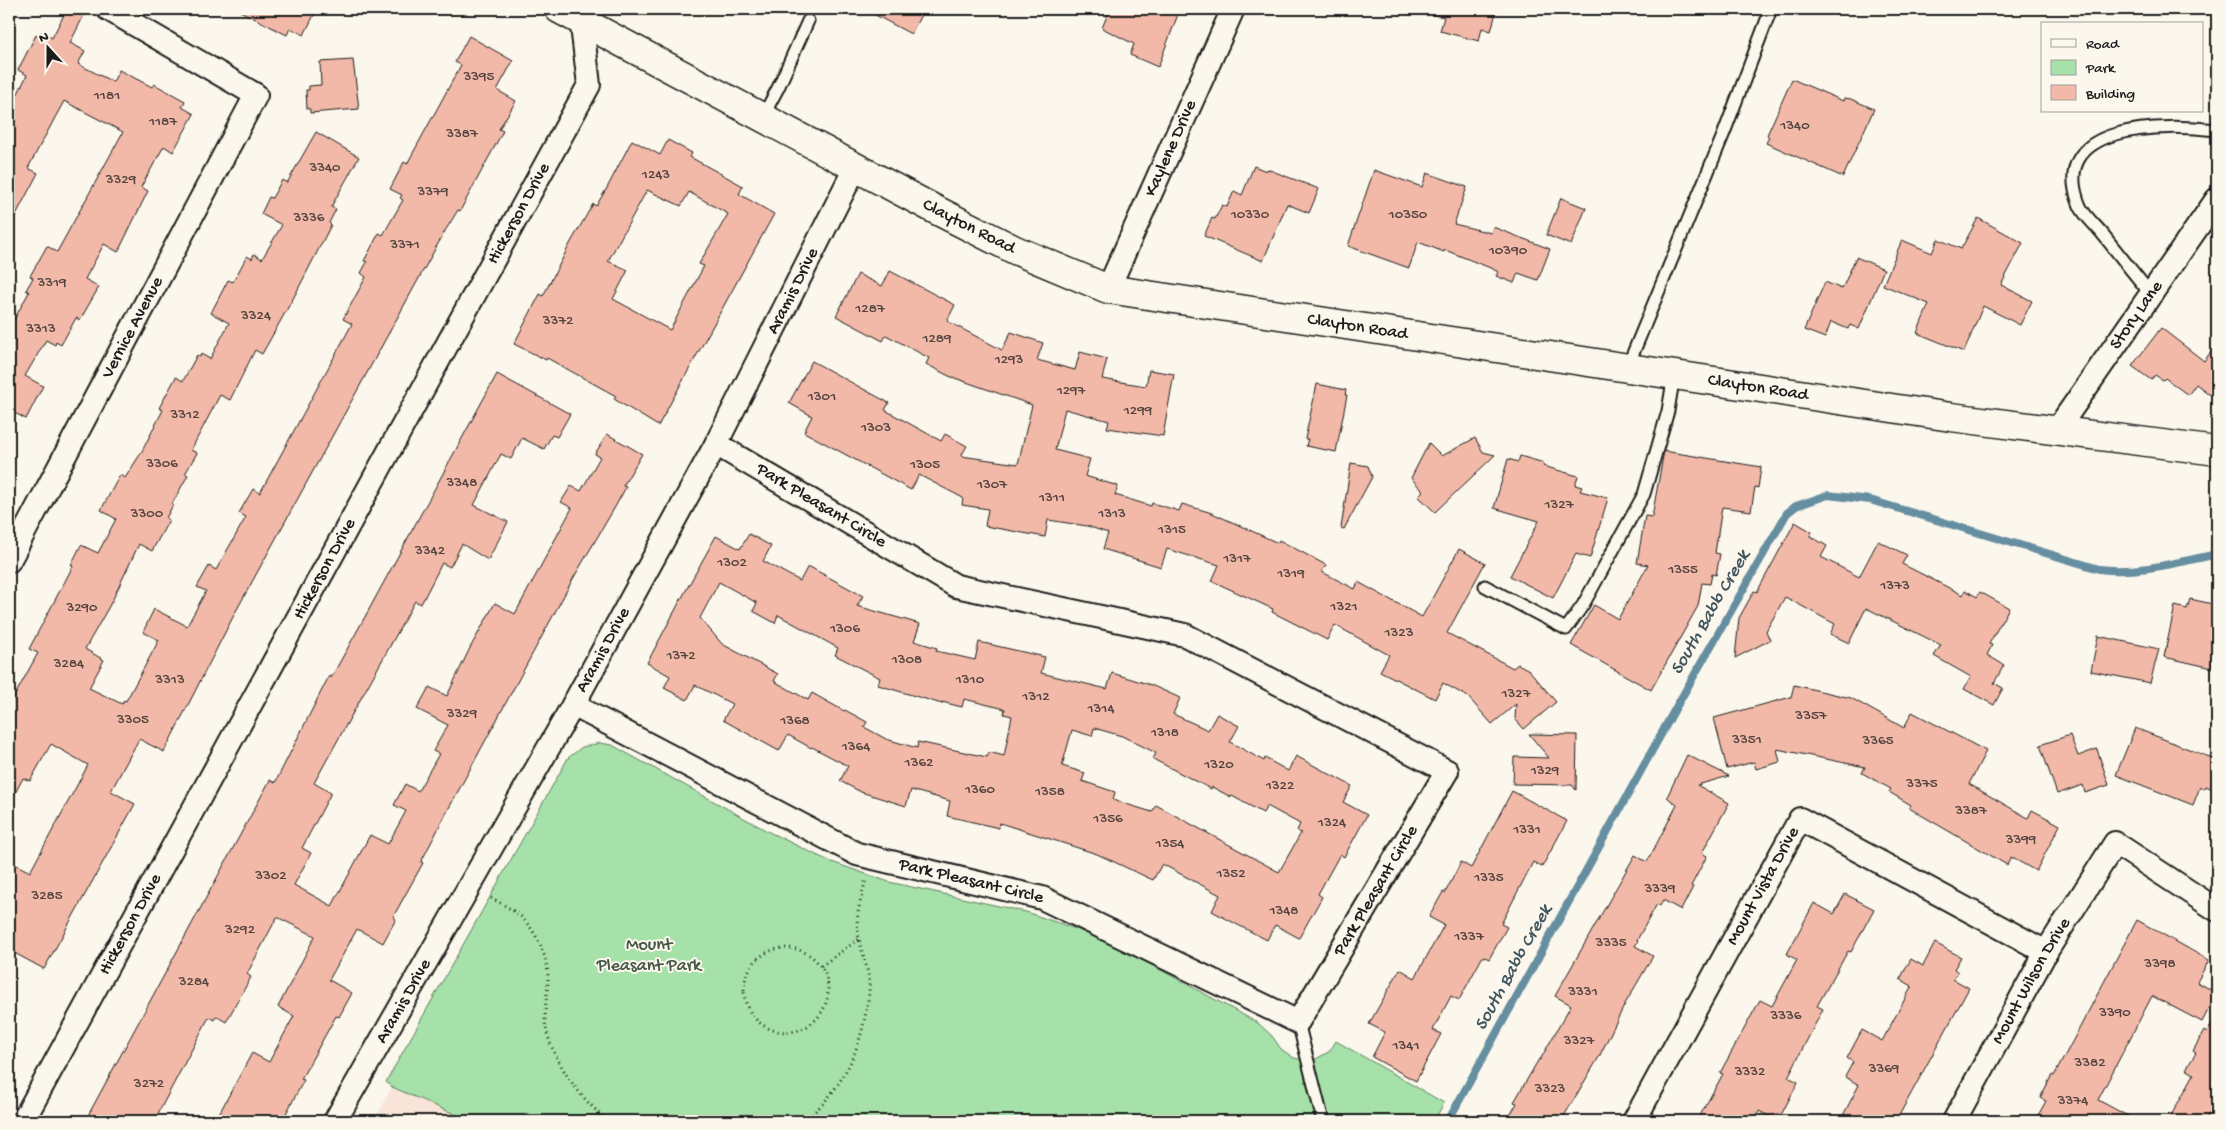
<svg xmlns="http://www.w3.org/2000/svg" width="2226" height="1130" font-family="'Gochi Hand',sans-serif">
	<rect width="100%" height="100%" fill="#fbf7ec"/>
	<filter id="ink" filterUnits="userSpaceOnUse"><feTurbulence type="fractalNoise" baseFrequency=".02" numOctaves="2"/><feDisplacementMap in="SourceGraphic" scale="10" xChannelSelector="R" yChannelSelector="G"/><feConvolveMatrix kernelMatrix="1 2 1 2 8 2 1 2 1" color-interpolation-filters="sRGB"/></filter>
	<g filter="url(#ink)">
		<path fill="#f8e4d8" d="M392,1087L470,1121H374Z"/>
		<path fill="#a5e1a8" stroke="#607e62" d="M600,743L612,745L771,833L829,861L889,882L1026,912L1076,929L1119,947L1258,1023L1272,1036L1281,1049L1294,1058L1305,1060L1316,1059L1330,1051L1336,1041L1444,1103L1434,1121H470L392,1087L386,1082L568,758L582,747Z"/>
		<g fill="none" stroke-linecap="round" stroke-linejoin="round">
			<path stroke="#668ea1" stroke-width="8" d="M1448,1121L1675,709L1787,513L1796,506L1828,495L1870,500L2099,569C2138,574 2179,562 2217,554"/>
		</g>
		<path fill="#f2b9a8" stroke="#1c1c1c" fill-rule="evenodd" d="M67,9H87L70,43L85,51L78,64L113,82L119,70L152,87L154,84L185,101L182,107L194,114L173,152L164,146L141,187L148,191L118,252L104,244L85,279L99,287L80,320L76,318L61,345L56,342L55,345L46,340L25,376L43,386L26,419L9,410V329L29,292L26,290L33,278L30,276L47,246L57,252L123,132L64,101L28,168L38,173L9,228V112L27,75L18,70L36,35L38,37L41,32L52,38Z
			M236,9H317L304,35L290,28L287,35Z
			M864,9H924L911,34Z
			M1110,9H1180L1158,67L1130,55L1134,44L1102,28Z
			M1435,9H1497L1491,31L1482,28L1479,41L1440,31L1444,17L1434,15Z
			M469,36L513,61L497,90L516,101L499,129L503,131L460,211L458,210L445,231L236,611L164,752L139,739L111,791L135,804L44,969L9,950V861L30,872L88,765L51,744L30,781L23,778L9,805V706L38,653L29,649L73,566L71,565L81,545L98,553L116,519L101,510L120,475L125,478L141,453L163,410L159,408L176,377L183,381L197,355L200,357L201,354L210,359L229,323L211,313L228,280L233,282L247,256L252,259L254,254L262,259L282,225L261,214L269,197L272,198L282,180L287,183L316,132L359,157L331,207L336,209L329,223L331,225L295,295L262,354L255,350L230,400L220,395L191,450L197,453L185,474L188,475L172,504L173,505L166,518L169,520L152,551L139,544L112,601L85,649L104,660L89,688L122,704L124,700L126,701L159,640L143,632L154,609L187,626L206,591L197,587L209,566L216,570L246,517L239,513L253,489L260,493L352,324L343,319L366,277L361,273L367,262L364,261L379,233L383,235L403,200L400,198L402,195L390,189L404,162L407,164L461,65L455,62Z
			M353,60L359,109L310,113V109H307L306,90H309V86L321,85L320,62Z
			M1792,79L1843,101L1844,98L1851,99L1874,109L1843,177L1766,143L1769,137L1767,135Z
			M632,140L660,155L668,140L692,153L690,157L743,186L739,194L774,214L658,426L614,399L616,396L547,358L546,360L514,344L540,294L543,296L571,242L593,204L596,206L607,188ZM647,190L681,206L689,192L728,214L699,264L704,266L670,330L613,299L628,270L608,261Z
			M1254,166L1266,171L1267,169L1319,189L1309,213L1287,204L1263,261L1204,236L1212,218L1215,219L1222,205L1227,207L1234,191L1242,195Z
			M1374,170L1422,187L1427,173L1467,187L1454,224L1491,233L1493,227L1550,249L1538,280L1518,273L1514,283L1496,276L1498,272L1493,269L1445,250L1444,252L1418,242L1409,268L1348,246Z
			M1561,198L1586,208L1571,245L1546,235Z
			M1978,218L2023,243L2001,285L2032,301L2020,325L1983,306L1964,352L1917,333L1929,304L1883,285L1902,240L1932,253L1938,239L1961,249Z
			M1856,257L1884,269L1859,329L1850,325L1848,329L1831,322L1825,338L1804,330L1825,282L1842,289Z
			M890,271L955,305L947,321L1002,350L1011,332L1043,343L1037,360L1075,370L1080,352L1107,359L1102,379L1146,386L1149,370L1174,374L1163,436L1107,428L1109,421L1065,409L1055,450L1090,459L1085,476L1118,486L1115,495L1151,506L1152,503L1179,511L1182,504L1212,513L1278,543L1279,540L1326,565L1322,572L1355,589L1358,582L1422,617L1459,549L1485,563L1447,633L1513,668L1518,664L1529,670L1556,702L1524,729L1515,719L1516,704L1492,724L1468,697L1443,683L1435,699L1380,671L1389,655L1335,625L1327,640L1272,612L1273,609L1212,581L1219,565L1167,549L1161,567L1103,549L1108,533L1087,526L1048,520L1045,537L985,526L988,509L962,505L963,498L919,475L911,490L804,432L812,416L789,403L812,361L889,403L885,410L941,441L945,434L967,446L961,456L1018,464L1032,405L949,376L926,364L929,358L886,335L883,341L836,316L858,274L882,286Z
			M2161,328L2204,361L2217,344V400L2196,384L2188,395L2165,378L2163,380L2155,375L2151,380L2132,366Z
			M497,374L570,414L557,437L552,435L544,449L522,438L511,459L501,454L474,505L508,522L488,560L462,544L450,567L442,563L421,604L415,601L314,783L331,793L302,848L311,853L294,885L332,906L370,835L388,844L406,811L394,805L405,784L418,791L439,754L433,751L448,725L417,709L429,687L447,696L470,648L495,603L515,614L572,508L561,502L571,486L581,491L600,457L595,454L607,434L642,454L623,486L626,487L615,507L574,577L449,808L421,862L423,863L393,917L396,919L383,943L357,929L329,980L352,993L339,1017L336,1016L301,1079L304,1080L282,1121H215L252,1053L269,1062L294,1016L278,1007L315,936L277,917L247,974L251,977L226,1022L216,1016L214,1020L209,1017L154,1121H85L270,780L275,783L329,676L331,678L366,615Z
			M1317,384L1346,390L1345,395H1347L1336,452L1306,446L1308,439H1305Z
			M1475,438L1483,452L1495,455L1435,512L1418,496L1423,491L1411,478L1429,443L1442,456Z
			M1664,451L1761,467L1758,488L1755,487L1751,511L1722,507L1715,553L1720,554L1716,575L1712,574L1710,584L1702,583L1698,606L1651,690L1571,645L1594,605L1618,619L1648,565L1637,563L1645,516L1652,517Z
			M1520,456L1544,463L1543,466L1578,476L1575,485L1582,487L1580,491L1608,498L1590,558L1576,554L1553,598L1510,576L1539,521L1494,508L1508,459L1518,462Z
			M1351,463L1368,466L1372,477L1344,529L1341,528Z
			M1795,522L1812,532L1810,536L1827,546L1821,557L1859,577L1878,541L1907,555L1902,564L1963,595L1965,590L1977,597L1980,592L2009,608L1989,644L1992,645L1987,655L2004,665L1994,683L2003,688L1994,705L1964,689L1971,677L1934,656L1941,645L1866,608L1849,643L1830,634L1835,624L1785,597L1766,631L1770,640L1735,658L1739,618L1754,591L1757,592Z
			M749,534L771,546L763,561L800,581L808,566L863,596L857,606L920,624L914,641L937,648L936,651L975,660L979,642L1045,657L1041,673L1107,689L1112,673L1151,685L1180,698L1173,714L1208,730L1217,714L1239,726L1230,742L1264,761L1265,758L1288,771L1296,756L1352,786L1343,802L1367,815L1344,857L1340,854L1318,894L1322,897L1299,938L1275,925L1267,940L1236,924L1212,911L1220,895L1162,864L1153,880L1097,854L1000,823L999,828L947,816L950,801L911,790L906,806L861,792L840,781L848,766L812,747L811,748L788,735L779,751L723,720L732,704L695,685L687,700L664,688L670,676L647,663L679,603L716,536L740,549ZM719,582L757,603L753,611L775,623L778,615L838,648L835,655L880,678L878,685L942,704V702L962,707L964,699L1005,709L1004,714L1012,716L1004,756L989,752L987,757L918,742L917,748L886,739L864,727L867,722L845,710L844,711L812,693L808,700L774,681L778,674L722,644L700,618ZM1094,728L1122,736L1156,753L1153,759L1211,789L1212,787L1231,797L1232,796L1263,813L1267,806L1300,824L1297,831L1301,833L1279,872L1156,805L1152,812L1113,800L1115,792L1082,781L1085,773L1062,766L1072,730L1092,736Z
			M2190,599L2217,605V669L2164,657L2175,606L2187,609Z
			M2098,636L2159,649L2150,683L2091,671Z
			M1794,685L1851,698L1904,728L1912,712L1986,751L1969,784L2028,818L2032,810L2060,825L2036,871L2011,857L2007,865L1909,808L1911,805L1889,792L1891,789L1862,773L1865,767L1777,749L1780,762L1756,769L1754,762L1727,769L1714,718L1791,697Z
			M2135,728L2217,760V791L2206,786L2205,789L2200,787L2193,805L2116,775Z
			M1529,734L1577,735L1576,790L1572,785L1513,784L1514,757L1549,758Z
			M2070,735L2078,756L2097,749L2109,785L2085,793L2083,785L2057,794L2040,745Z
			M1687,755L1729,776L1697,785L1729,803L1702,853L1707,856L1691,886L1693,887L1681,910L1663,900L1660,906L1657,904L1637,940L1638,941L1635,946L1653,956L1625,1004L1599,1057L1561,1121H1507L1517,1103L1514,1102L1539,1059L1540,1060L1571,1005L1555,996L1635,855L1647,862L1677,805L1667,797Z
			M1512,791L1567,821L1542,867L1533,862L1501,924L1507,927L1489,959L1483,956L1459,1000L1451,996L1433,1030L1441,1034L1416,1081L1372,1057L1385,1032L1369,1024L1400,969L1415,978L1444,925L1429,917L1443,892L1445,893L1461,862L1471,868Z
			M1845,894L1874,909L1851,952L1848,951L1817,1006L1823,1009L1788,1077L1798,1082L1778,1121L1759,1111L1754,1121H1697L1723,1074L1720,1073L1760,1000L1772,1006L1797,960L1787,954L1814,903L1834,914Z
			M2137,920L2209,960L2197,982L2217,993L2202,1022L2152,996L2098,1100L2137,1121H2035L2046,1101L2040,1098L2052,1075L2054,1076Z
			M1935,943L1961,957L1954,969L1958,972L1953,979L1969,988L1896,1121H1840L1859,1085L1845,1077L1853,1062L1847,1058L1862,1030L1882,1041L1912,986L1900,979L1911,959L1923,966Z
			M2217,1015V1100L2205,1121H2168L2194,1074L2186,1069L2196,1053L2193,1051L2204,1031L2207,1033Z"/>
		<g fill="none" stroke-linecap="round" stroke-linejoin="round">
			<defs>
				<path id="service" d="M762,118L778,88L808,21
					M2151,294C2134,274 2118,253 2101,232C2094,224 2084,215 2080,206C2045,121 2167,124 2217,130
					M1627,368L1724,133L1771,9
					M1485,586L1566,629L1583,605L1644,494L1668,411L1674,375
					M1298,1022L1323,1121"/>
				<g id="minor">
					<path id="s1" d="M1108,289L1233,9"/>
					<path id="s2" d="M2056,431L2217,199"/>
					<path id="s3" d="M9,561L256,95L108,9"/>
					<path id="s4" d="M573,705L857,854L1042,898L1298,1022L1447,771L1185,635L956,586L716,444"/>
					<path id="s5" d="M23,1121L589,85L580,9"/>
					<path id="s6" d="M335,1121L573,705L716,444L855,168"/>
					<path id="s7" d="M1634,1121L1800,819L2046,952"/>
					<path id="s8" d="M1954,1121L2046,952L2115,843L2217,910"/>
				</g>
				<g id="tertiary">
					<path id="s9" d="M559,9L936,210L1015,250L1108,289L1951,417L2217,451"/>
				</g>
			</defs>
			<use href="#service" stroke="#1c1c1c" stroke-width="15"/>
			<use href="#minor" stroke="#1c1c1c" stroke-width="26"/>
			<use href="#tertiary" stroke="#1c1c1c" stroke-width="31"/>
			<path stroke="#1c1c1c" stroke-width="3" stroke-dasharray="1 4" stroke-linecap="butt" d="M491,898C500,903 510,908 518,914C535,928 548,956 548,978C548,995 542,1016 547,1032C554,1062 584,1105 610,1121
				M744 990a42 42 0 1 1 84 0a42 42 0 1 1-84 0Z
				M821,966L859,939
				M804,1121C839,1093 859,1055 866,1011C868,1001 870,990 869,980C867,964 860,948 858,932C855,915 862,896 866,879"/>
			<use href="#service" stroke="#fbf7ec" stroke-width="11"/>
			<use href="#minor" stroke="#fbf7ec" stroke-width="22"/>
			<use href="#tertiary" stroke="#fbf7ec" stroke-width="28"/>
		</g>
	</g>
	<g text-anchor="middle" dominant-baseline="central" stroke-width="4" stroke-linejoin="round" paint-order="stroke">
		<g font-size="15" fill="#52433f">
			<text x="479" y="77">3395</text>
			<text x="107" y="96">1181</text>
			<text x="163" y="122">1187</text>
			<text x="1795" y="126">1340</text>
			<text x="462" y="134">3387</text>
			<text x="325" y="168">3340</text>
			<text x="656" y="175">1243</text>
			<text x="121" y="180">3329</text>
			<text x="433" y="192">3379</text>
			<text x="1250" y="215">10330</text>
			<text x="1408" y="215">10350</text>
			<text x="309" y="218">3336</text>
			<text x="405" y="245">3371</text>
			<text x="1508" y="251">10390</text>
			<text x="52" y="283">3319</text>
			<text x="870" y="309">1287</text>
			<text x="256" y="316">3324</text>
			<text x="558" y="321">3372</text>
			<text x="41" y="329">3313</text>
			<text x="937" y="339">1289</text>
			<text x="1009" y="360">1293</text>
			<text x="1071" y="391">1297</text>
			<text x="822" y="397">1301</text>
			<text x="1138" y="411">1299</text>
			<text x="185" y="415">3312</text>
			<text x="876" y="428">1303</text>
			<text x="162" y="464">3306</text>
			<text x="925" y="465">1305</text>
			<text x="462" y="483">3348</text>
			<text x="992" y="485">1307</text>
			<text x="1052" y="498">1311</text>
			<text x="1559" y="505">1327</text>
			<text x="147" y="514">3300</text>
			<text x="1112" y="514">1313</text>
			<text x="1172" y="530">1315</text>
			<text x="430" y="551">3342</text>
			<text x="1237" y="559">1317</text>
			<text x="732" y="563">1302</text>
			<text x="1683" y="570">1355</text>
			<text x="1291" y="574">1319</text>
			<text x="1895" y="586">1373</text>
			<text x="1344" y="607">1321</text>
			<text x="82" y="608">3290</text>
			<text x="845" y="629">1306</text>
			<text x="1399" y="633">1323</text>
			<text x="681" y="656">1372</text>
			<text x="907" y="660">1308</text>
			<text x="69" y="664">3284</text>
			<text x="170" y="680">3313</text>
			<text x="970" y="680">1310</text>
			<text x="1516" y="694">1327</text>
			<text x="1036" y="697">1312</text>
			<text x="1101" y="709">1314</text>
			<text x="462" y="714">3329</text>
			<text x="1811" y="716">3357</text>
			<text x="133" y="720">3305</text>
			<text x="795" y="721">1368</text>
			<text x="1165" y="733">1318</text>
			<text x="1747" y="740">3351</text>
			<text x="1878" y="741">3365</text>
			<text x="856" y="747">1364</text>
			<text x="919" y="763">1362</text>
			<text x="1219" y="765">1320</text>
			<text x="1545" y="771">1329</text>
			<text x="1922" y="784">3375</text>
			<text x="1280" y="786">1322</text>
			<text x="980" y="790">1360</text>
			<text x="1050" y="792">1358</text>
			<text x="1971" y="811">3387</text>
			<text x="1108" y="819">1356</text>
			<text x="1332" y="823">1324</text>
			<text x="1527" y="830">1331</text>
			<text x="2021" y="840">3399</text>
			<text x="1170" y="844">1354</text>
			<text x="1231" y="874">1352</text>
			<text x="271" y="876">3302</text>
			<text x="1489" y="878">1335</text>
			<text x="1660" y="889">3339</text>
			<text x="47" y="896">3285</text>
			<text x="1284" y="911">1348</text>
			<text x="240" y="930">3292</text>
			<text x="1469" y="937">1337</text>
			<text x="1611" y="943">3335</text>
			<text x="2160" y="964">3398</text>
			<text x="194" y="982">3284</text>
			<text x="1583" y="992">3331</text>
			<text x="2115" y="1013">3390</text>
			<text x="1786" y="1016">3336</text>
			<text x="1579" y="1041">3327</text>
			<text x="1406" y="1046">1341</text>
			<text x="2090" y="1063">3382</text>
			<text x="1884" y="1069">3369</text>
			<text x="1750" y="1072">3332</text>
			<text x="149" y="1084">3272</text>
			<text x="1550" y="1089">3323</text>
			<text x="2073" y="1101">3374</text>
		</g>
		<g font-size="18" fill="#1c1c1c" stroke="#fbf7ec">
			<text stroke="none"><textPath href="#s1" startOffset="154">Kaylene Drive</textPath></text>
			<text stroke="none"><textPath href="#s5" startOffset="1034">Hickerson Drive</textPath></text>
			<text stroke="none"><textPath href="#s9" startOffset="464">Clayton Road</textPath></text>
			<text stroke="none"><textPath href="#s6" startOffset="948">Aramis Drive</textPath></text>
			<text stroke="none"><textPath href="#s2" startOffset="141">Story Lane</textPath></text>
			<text stroke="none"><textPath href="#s9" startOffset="869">Clayton Road</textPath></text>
			<text stroke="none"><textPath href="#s3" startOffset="264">Vernice Avenue</textPath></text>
			<text stroke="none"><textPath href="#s9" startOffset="1274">Clayton Road</textPath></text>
			<text transform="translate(821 506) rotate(31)">Park Pleasant Circle</text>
			<text stroke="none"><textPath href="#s5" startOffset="629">Hickerson Drive</textPath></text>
			<text stroke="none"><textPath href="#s6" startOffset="542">Aramis Drive</textPath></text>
			<text stroke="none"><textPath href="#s4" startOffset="438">Park Pleasant Circle</textPath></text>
			<text stroke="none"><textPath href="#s7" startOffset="268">Mount Vista Drive</textPath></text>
			<text stroke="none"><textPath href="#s4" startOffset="948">Park Pleasant Circle</textPath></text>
			<text stroke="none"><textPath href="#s5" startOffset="224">Hickerson Drive</textPath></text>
			<text stroke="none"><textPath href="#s8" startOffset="160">Mount Wilson Drive</textPath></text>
			<text stroke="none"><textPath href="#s6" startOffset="138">Aramis Drive</textPath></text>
		</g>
		<g font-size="18" fill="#455746" stroke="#fbf7ec">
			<text x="649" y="945">Mount<tspan x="649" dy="21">Pleasant Park</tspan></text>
		</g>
		<g font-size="19" font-style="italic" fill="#41555e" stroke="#fbf7ec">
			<text transform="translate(1711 613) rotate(-60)">South Babb Creek</text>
			<text transform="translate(1514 968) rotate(-61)">South Babb Creek</text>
		</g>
	</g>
	<rect width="2226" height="1130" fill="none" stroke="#fbf7ec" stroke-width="30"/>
	<rect x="15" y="15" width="2196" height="1100" fill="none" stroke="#1c1c1c" stroke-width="2" filter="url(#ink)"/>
	<rect x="2041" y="22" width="162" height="90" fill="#fbf7ec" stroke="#a29f99"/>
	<rect x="2051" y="39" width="25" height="8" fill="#fbf7ec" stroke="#a29f99"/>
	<text x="2086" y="48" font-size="15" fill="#1c1c1c">Road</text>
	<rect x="2051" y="60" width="25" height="15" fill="#a5e1a8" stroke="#a29f99"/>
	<text x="2086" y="72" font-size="15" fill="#1c1c1c">Park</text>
	<rect x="2051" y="85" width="25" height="15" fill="#f2b9a8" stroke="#a29f99"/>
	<text x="2086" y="98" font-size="15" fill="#1c1c1c">Building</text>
	<g transform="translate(48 48) rotate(339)" stroke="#fbf7ec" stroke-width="4" paint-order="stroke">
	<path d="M0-4L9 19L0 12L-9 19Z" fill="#1c1c1c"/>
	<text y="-8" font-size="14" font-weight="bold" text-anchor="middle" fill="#1c1c1c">N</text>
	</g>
</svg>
